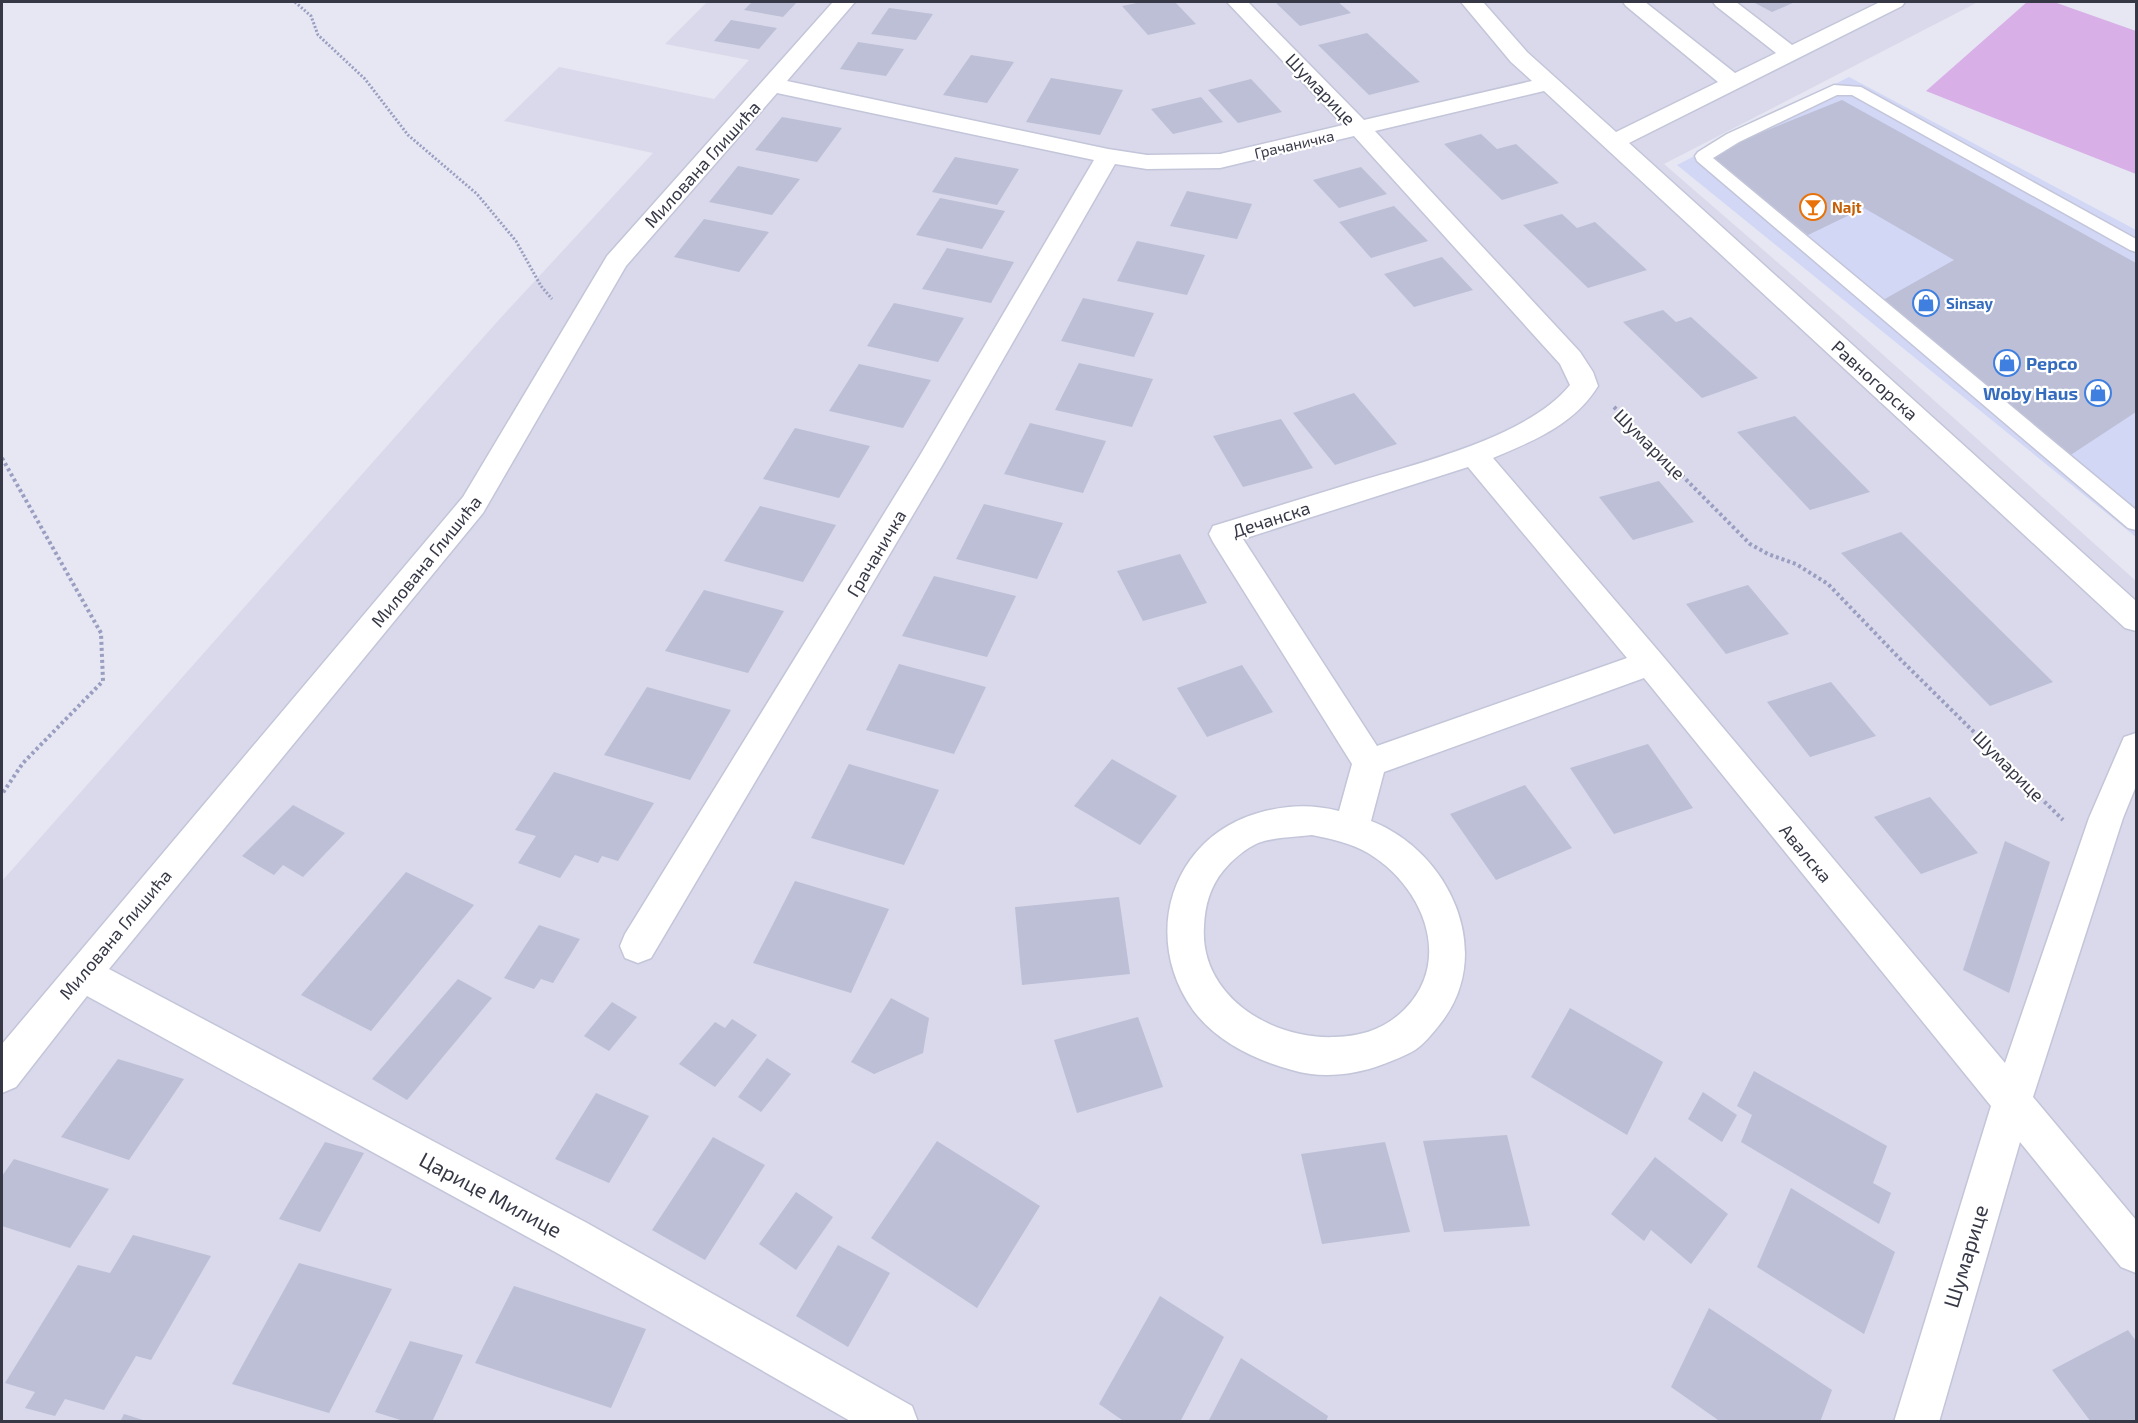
<svg xmlns="http://www.w3.org/2000/svg" width="2138" height="1423" font-family="'Exo 2',sans-serif">
	<rect width="100%" height="100%" fill="#e6e7f3"/>
	<path fill="#d9d9eb" d="M707,2H1978L1664,164L1843,319L2136,581V1421L2,1422V881L496,323L653,153L504,121L559,67L714,99L749,60L665,44Z"/>
	<path fill="#d2d7f5" d="M1849,77L2136,230V537L1677,165Z"/>
	<path fill="#d8afe7" d="M2027,2H2054L2136,31V174L1926,91Z"/>
	<path fill="#bcbfd5" d="M752,2H797L783,17L744,10Z
		M1142,2H1175L1196,24L1148,35L1122,6Z
		M1275,2H1338L1351,13L1300,26Z
		M1753,2H1795L1772,12Z
		M889,8L933,14L916,40L871,34Z
		M731,20L777,28L759,49L714,41Z
		M1367,33L1420,82L1369,95L1318,45Z
		M858,42L904,49L886,76L840,69Z
		M971,55L1014,62L987,103L943,95Z
		M1051,78L1123,90L1100,135L1026,122Z
		M1251,79L1282,112L1238,123L1208,90Z
		M1201,97L1223,122L1173,134L1151,109Z
		M1842,100L2136,263V412L2069,456L1883,300L1954,260L1864,208L1808,235L1708,154Z
		M782,117L842,128L817,162L755,150Z
		M1481,134L1497,149L1516,144L1559,183L1502,200L1444,144Z
		M955,157L1019,169L997,205L932,192Z
		M738,166L800,179L772,215L709,202Z
		M1361,167L1387,194L1339,208L1313,180Z
		M1187,191L1252,204L1237,239L1170,226Z
		M940,198L1005,211L982,249L916,235Z
		M1394,206L1428,241L1371,258L1339,222Z
		M1562,214L1577,228L1595,222L1647,270L1588,288L1523,225Z
		M704,219L769,232L739,272L674,257Z
		M1137,241L1205,255L1187,295L1117,281Z
		M947,248L1014,262L991,303L922,289Z
		M1442,257L1473,290L1414,307L1384,274Z
		M1083,298L1154,313L1134,357L1061,341Z
		M894,303L964,318L938,362L867,346Z
		M1663,310L1676,322L1691,317L1758,378L1702,398L1623,322Z
		M1079,363L1153,379L1132,427L1055,410Z
		M859,364L931,380L903,428L829,411Z
		M1354,393L1397,444L1335,465L1293,413Z
		M1795,416L1870,492L1810,510L1737,432Z
		M1281,419L1313,468L1243,487L1213,436Z
		M1030,423L1106,441L1083,493L1004,474Z
		M795,428L870,446L839,498L763,479Z
		M1659,481L1694,522L1633,540L1599,497Z
		M984,504L1063,523L1037,579L956,559Z
		M760,506L836,525L803,582L724,561Z
		M1901,532L2053,682L1990,706L1841,553Z
		M1180,554L1207,603L1143,621L1117,571Z
		M934,576L1016,596L987,657L902,636Z
		M1748,585L1789,634L1726,654L1686,604Z
		M704,590L784,611L748,673L665,651Z
		M899,664L986,687L954,754L866,730Z
		M1242,665L1273,712L1207,737L1177,688Z
		M1831,682L1876,736L1810,757L1767,702Z
		M647,687L731,710L690,780L604,755Z
		M1648,744L1693,808L1614,834L1570,768Z
		M1112,759L1177,796L1140,845L1074,806Z
		M849,764L939,790L904,865L811,838Z
		M554,772L654,803L618,861L602,856L598,863L575,855L560,878L518,863L536,836L515,830Z
		M1525,785L1572,848L1496,880L1450,814Z
		M1930,797L1978,853L1921,874L1874,817Z
		M293,805L345,833L303,877L283,865L274,875L242,856Z
		M2005,841L2050,862L2009,993L1963,970Z
		M406,872L474,905L371,1031L301,995Z
		M795,881L889,909L851,993L753,963Z
		M1119,897L1130,974L1022,985L1015,907Z
		M539,925L580,939L553,983L541,979L534,989L504,978Z
		M458,979L492,998L407,1100L372,1079Z
		M891,998L929,1018L923,1053L874,1074L851,1062Z
		M612,1002L637,1017L609,1051L584,1036Z
		M1570,1008L1663,1062L1627,1135L1531,1077Z
		M1138,1017L1163,1087L1077,1113L1054,1040Z
		M732,1019L757,1035L715,1087L679,1064L715,1022L725,1028Z
		M767,1058L791,1074L761,1112L738,1097Z
		M118,1059L184,1079L129,1160L61,1137Z
		M1754,1071L1887,1146L1873,1183L1891,1193L1879,1224L1741,1142L1752,1115L1737,1106Z
		M1703,1092L1737,1115L1722,1142L1688,1119Z
		M596,1093L649,1116L609,1183L555,1159Z
		M1507,1135L1530,1226L1444,1232L1423,1141Z
		M713,1137L765,1165L705,1260L652,1230Z
		M937,1141L1040,1206L977,1308L871,1238Z
		M325,1142L364,1153L320,1232L279,1219Z
		M1385,1142L1410,1232L1322,1244L1301,1154Z
		M1655,1157L1728,1214L1691,1264L1651,1230L1644,1241L1611,1214Z
		M14,1159L109,1189L70,1248L2,1226V1176Z
		M1791,1188L1895,1252L1864,1334L1757,1267Z
		M796,1192L833,1217L796,1270L759,1244Z
		M133,1235L211,1256L151,1360L136,1356L104,1410L65,1399L55,1416L25,1408L35,1392L5,1383L78,1265L110,1273Z
		M838,1245L890,1273L848,1347L796,1316Z
		M299,1263L392,1289L329,1413L232,1384Z
		M514,1286L646,1329L611,1408L475,1363Z
		M1160,1296L1224,1337L1180,1422H1125L1099,1404Z
		M1709,1308L1832,1390L1820,1422H1721L1671,1387Z
		M2128,1330L2136,1341V1422H2091L2052,1370Z
		M410,1341L463,1355L432,1422H407L375,1412Z
		M1241,1358L1328,1416L1326,1422H1208Z
		M124,1414L146,1421V1422H120Z"/>
	<g fill="none" stroke-linecap="round" stroke-linejoin="round">
		<defs>
			<path id="lane" d="M1834,85L1861,87L2136,239V252L2130,250L1852,95H1837L1739,142L1713,158L2136,510V530L2128,528L1697,161L1695,156L1698,152L1727,134Z"/>
			<path id="street" d="M833,2H855L787,81L1108,149L1147,155L1220,154L1343,125L1227,2H1248L1364,120L1532,81L1511,62L1461,2H1483L1527,52L1616,132L1718,82L1626,6L1623,2H1645L1735,73L1776,53L1716,6L1713,2H1736L1792,45L1880,2H1905L1902,6L1629,143L2136,601V631L2125,628L1544,91L1375,131L1580,352L1593,372L1598,386C1574,425 1533,441 1493,458L1661,654L2005,1063L2089,818L2124,737L2136,733V786L2123,818L2033,1097L2136,1220V1273L2121,1267L2020,1142L1939,1422H1894L1991,1106L1644,678L1384,772L1371,821C1449,851 1497,953 1440,1024C1433,1033 1424,1044 1415,1050C1405,1056 1392,1061 1381,1065C1354,1075 1321,1079 1292,1070C1255,1060 1217,1042 1193,1010C1141,937 1171,838 1258,813C1287,805 1310,804 1339,811L1352,764L1213,542L1209,534L1213,526C1260,512 1306,497 1353,483C1415,464 1529,437 1570,385L1560,364L1354,136L1220,168L1147,169L1115,164L943,464L651,958L638,963L625,958L620,946L625,934L919,457L1094,160L777,93L626,266L483,513L109,969L587,1223L912,1406L918,1422H852L557,1253L87,996L16,1087L2,1093V1044L463,497L607,256ZM1468,467L1627,658L1377,746L1243,539ZM1312,835C1331,839 1351,843 1368,853C1422,885 1454,959 1405,1009C1385,1029 1363,1036 1335,1037C1272,1040 1199,996 1204,926C1205,905 1210,887 1223,871C1232,860 1245,849 1258,843C1275,837 1295,837 1312,835Z"/>
		</defs>
		<use href="#lane" stroke="#c3c5d9" stroke-width="3"/>
		<use href="#street" stroke="#c3c5d9" stroke-width="3"/>
		<path stroke="#9a9ec0" stroke-width="3" stroke-dasharray="2 2" stroke-linecap="butt" d="M295,2L311,16L318,35L365,79L408,135L477,194L516,241L541,286L552,299"/>
		<path stroke="#9a9ec0" stroke-width="4" stroke-dasharray="3 3" stroke-linecap="butt" d="M1614,407L1750,544L1768,554L1796,564L1828,584L1902,661L2063,820
			M2,458L101,633L103,681L23,763L2,794"/>
		<use href="#lane" fill="#fff" fill-rule="evenodd"/>
		<use href="#street" fill="#fff" fill-rule="evenodd"/>
	</g>
	<defs>
		<symbol id="bar-ring" viewBox="-11 -11 22 22"><circle r="9.5" fill="#fff" stroke="#e8710a" stroke-width="1.5"/><path d="M-6-5H6L.8 .8V4.5H3.5V6h-7V4.5H-.8V.8Z" fill="#e8710a"/></symbol>
		<symbol id="shop-ring" viewBox="-11 -11 22 22"><circle r="9.5" fill="#fff" stroke="#3f7fe0" stroke-width="1.5"/><path d="M-5-2.5h2.3a2.7 3.5 0 0 1 5.4 0H5L5.5 6h-11ZM-1.5-2.5h3a1.5 2.3 0 0 0-3 0Z" fill="#3f7fe0"/></symbol>
	</defs>
	<g fill-rule="evenodd">
		<use href="#bar-ring" x="1798" y="192" width="30" height="30"/>
		<use href="#shop-ring" x="1911" y="288" width="30" height="30"/>
		<use href="#shop-ring" x="1992" y="348" width="30" height="30"/>
		<use href="#shop-ring" x="2083" y="378" width="30" height="30"/>
	</g>
	<g text-anchor="middle" dominant-baseline="central" stroke-width="4.5" stroke-linejoin="round" paint-order="stroke">
		<g font-size="15" fill="#363846" stroke="#fff">
			<text transform="translate(1294 144) rotate(-13)">Грачаничка</text>
		</g>
		<g font-size="15" font-weight="bold" fill="#c56008" stroke="#fff" text-anchor="start">
			<text x="1832" y="207">Najt</text>
		</g>
		<g font-size="15" font-weight="bold" fill="#366cbe" stroke="#fff" text-anchor="start">
			<text x="1946" y="303">Sinsay</text>
		</g>
		<g font-size="18" fill="#363846" stroke="#fff">
			<text transform="translate(1321 89) rotate(46)">Шумарице</text>
			<text transform="translate(702 164) rotate(-48)">Милована Глишића</text>
			<text transform="translate(1875 380) rotate(42)">Равногорска</text>
			<text transform="translate(1650 444) rotate(45)">Шумарице</text>
			<text transform="translate(1271 519) rotate(-18)">Дечанска</text>
			<text transform="translate(876 553) rotate(-59)">Грачаничка</text>
			<text transform="translate(426 561) rotate(-51)">Милована Глишића</text>
			<text transform="translate(2009 766) rotate(45)">Шумарице</text>
			<text transform="translate(1806 853) rotate(50)">Авалска</text>
			<text transform="translate(115 934) rotate(-50)">Милована Глишића</text>
		</g>
		<g font-size="18" font-weight="bold" fill="#366cbe" stroke="#fff" text-anchor="start">
			<text x="2026" y="363">Pepco</text>
			<text x="2078" y="393" text-anchor="end">Woby Haus</text>
		</g>
		<g font-size="21" fill="#363846" stroke="#fff">
			<text transform="translate(491 1194) rotate(28)">Царице Милице</text>
			<text transform="translate(1965 1256) rotate(-73)">Шумарице</text>
		</g>
	</g>
	<rect width="2138" height="1423" fill="none" stroke="#363846" stroke-width="6"/>
</svg>
